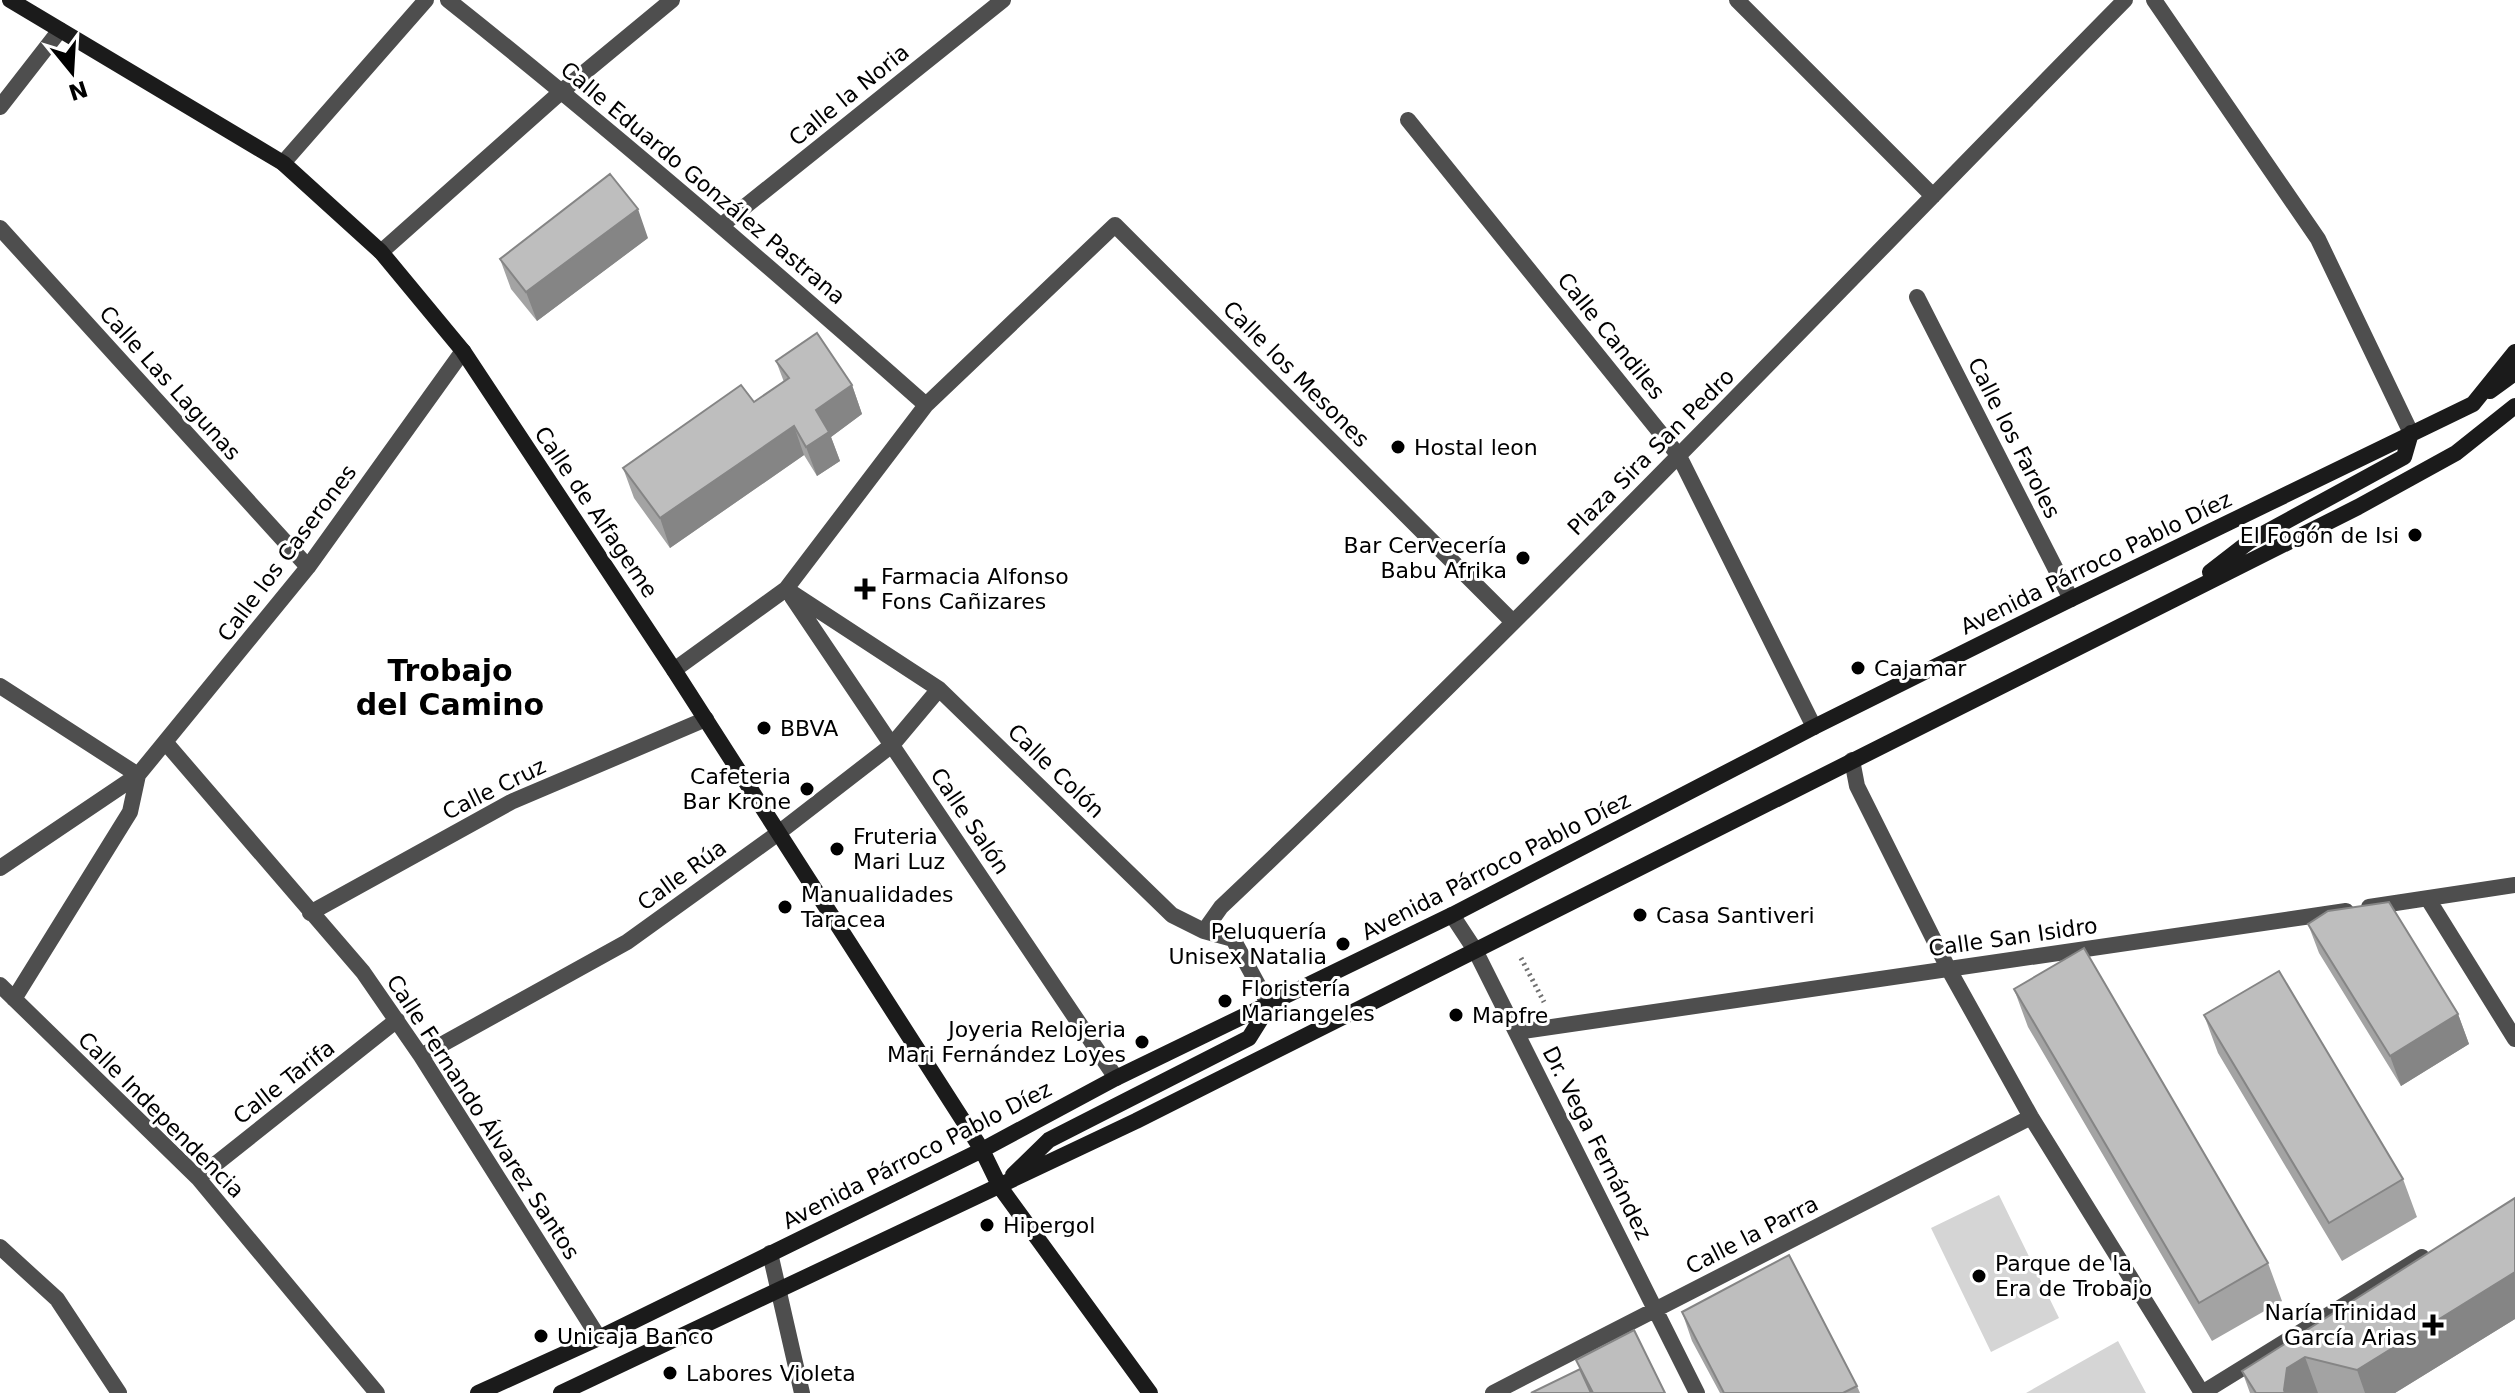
<svg xmlns="http://www.w3.org/2000/svg" width="2515" height="1393" font-family="'DejaVu Sans',sans-serif">
	<rect width="100%" height="100%" fill="#fff"/>
	<path fill="#d5d5d5" d="M1999,1195L2059,1318L1991,1352L1931,1228Z
		M2118,1341L2146,1393H2026Z"/>
	<g fill="none" stroke-linecap="round" stroke-linejoin="round">
		<path stroke="#707070" stroke-width="5" stroke-dasharray="2 4" stroke-linecap="butt" d="M1521,958L1544,1002"/>
		<path stroke="#4e4e4e" stroke-width="16" d="M448,0C612,130 769,266 926,405
			M1737,0L1933,196
			M2154,0L2318,239L2411,433
			M0,107L60,30
			M1408,120L1679,456L1814,727
			M283,163L426,0
			M722,225L1003,0
			M0,228L308,567
			M381,252L562,91L672,0
			M1917,297L2071,599
			M786,589L939,689L1172,915L1204,931L1233,939L1269,1005
			M792,597L1116,1078
			M674,670L786,589L926,405L1115,225L1513,622
			M0,686L138,775
			M166,743L363,972L421,1056L599,1338
			M1852,760L1857,786L1948,968L2031,1117L2202,1393
			M0,868L138,775L308,567L463,351
			M2428,899L2515,1039
			M2369,907L2515,885
			M310,913L511,802L706,719
			M1452,915L1475,950L1697,1393
			M1204,931L1221,907C1531,614 1825,304 2125,0
			M0,985L198,1178L377,1393
			M14,999L130,812L138,775
			M1517,1032L2346,911
			M421,1056L627,942L777,834L892,745L939,689
			M198,1178L397,1020
			M0,1247L57,1299L119,1393
			M770,1253L802,1393
			M1493,1393L2031,1117
			M2202,1393L2422,1257"/>
		<path stroke="#1b1b1b" stroke-width="16" d="M10,0L283,163L381,252L463,351L674,670L982,1150L1000,1187L1150,1393
			M2490,391L2515,373
			M2210,572L2250,541L2404,457L2411,433
			M1013,1175L1049,1140L1249,1038L1269,1006
			M478,1393L599,1338L982,1150L1116,1078L1452,915L1814,727L2071,599L2473,404L2515,352
			M561,1393L1136,1121L2358,507L2456,453L2515,406"/>
	</g>
	<path fill="#a3a3a3" d="M648,238L537,321L511,289L500,259Z
		M776,361L852,385L862,414L831,437L840,461L817,476L804,455L670,548L634,498L623,468L754,402L784,382Z
		M2308,924L2458,1014L2469,1044L2401,1086L2319,953Z
		M2014,989L2268,1263L2282,1301L2212,1341L2028,1027Z
		M2204,1015L2403,1179L2417,1217L2342,1261L2218,1053Z
		M2515,1198V1319L2395,1393H2250L2242,1371Z
		M1682,1312L1857,1386L1860,1393H1720L1692,1341Z"/>
	<path fill="#858585" d="M638,209L648,238L537,321L526,292Z
		M852,385L862,414L831,437L840,461L817,476L806,447L816,410Z
		M794,426L804,455L670,548L660,518Z
		M2458,1014L2469,1044L2401,1086L2390,1056Z
		M2515,1272V1319L2395,1393H2365L2357,1370Z
		M2305,1357L2318,1393H2285L2284,1390L2287,1368Z"/>
	<path fill="#bebebe" stroke="#858585" stroke-width="2" d="M610,174L638,209L526,292L500,259Z
		M817,333L852,385L816,410L829,432L806,447L794,426L660,518L623,468L741,385L754,402L789,378L776,361Z
		M2389,902L2458,1014L2390,1056L2308,924L2328,911Z
		M2084,948L2268,1263L2199,1303L2014,989Z
		M2279,971L2403,1179L2329,1223L2204,1015Z
		M2515,1198V1272L2357,1370L2305,1357L2287,1368L2284,1390L2285,1393H2256L2242,1371Z
		M1789,1255L1857,1386L1843,1393H1724L1682,1312Z
		M1634,1330L1665,1393H1593L1576,1360Z
		M1580,1369L1591,1393H1531Z"/>
	<g fill="#000" stroke="#fff" stroke-width="3">
		<circle cx="1398" cy="447" r="8"/>
		<circle cx="2415" cy="535" r="8"/>
		<circle cx="1523" cy="558" r="8"/>
		<path d="M861 577h8v8h8v8h-8v8h-8v-8h-8v-8h8z"/>
		<circle cx="1858" cy="668" r="8"/>
		<circle cx="764" cy="728" r="8"/>
		<circle cx="807" cy="789" r="8"/>
		<circle cx="837" cy="849" r="8"/>
		<circle cx="785" cy="907" r="8"/>
		<circle cx="1640" cy="915" r="8"/>
		<circle cx="1343" cy="944" r="8"/>
		<circle cx="1225" cy="1001" r="8"/>
		<circle cx="1456" cy="1015" r="8"/>
		<circle cx="1142" cy="1042" r="8"/>
		<circle cx="987" cy="1225" r="8"/>
		<circle cx="1979" cy="1276" r="8"/>
		<path d="M2429 1313h8v8h8v8h-8v8h-8v-8h-8v-8h8z"/>
		<circle cx="541" cy="1336" r="8"/>
		<circle cx="670" cy="1373" r="8"/>
	</g>
	<g text-anchor="middle" dominant-baseline="central" stroke-width="6" stroke-linejoin="round" paint-order="stroke">
		<g font-size="22" fill="#000" stroke="#fff">
			<text transform="translate(849 95) rotate(-39)">Calle la Noria</text>
			<text transform="translate(703 183) rotate(40)">Calle Eduardo González Pastrana</text>
			<text transform="translate(1611 336) rotate(51)">Calle Candiles</text>
			<text transform="translate(1296 374) rotate(45)">Calle los Mesones</text>
			<text transform="translate(170 383) rotate(48)">Calle Las Lagunas</text>
			<text transform="translate(2014 438) rotate(63)">Calle los Faroles</text>
			<text transform="translate(1651 452) rotate(-45)">Plaza Sira San Pedro</text>
			<text transform="translate(596 512) rotate(56)">Calle de Alfageme</text>
			<text transform="translate(287 553) rotate(-53)">Calle los Caserones</text>
			<text transform="translate(2096 563) rotate(-26)">Avenida Párroco Pablo Díez</text>
			<text transform="translate(1056 771) rotate(44)">Calle Colón</text>
			<text transform="translate(494 789) rotate(-26)">Calle Cruz</text>
			<text transform="translate(970 821) rotate(56)">Calle Salón</text>
			<text transform="translate(1496 866) rotate(-27)">Avenida Párroco Pablo Díez</text>
			<text transform="translate(682 875) rotate(-36)">Calle Rúa</text>
			<text transform="translate(2013 937) rotate(-8)">Calle San Isidro</text>
			<text transform="translate(284 1082) rotate(-38)">Calle Tarifa</text>
			<text transform="translate(161 1115) rotate(45)">Calle Independencia</text>
			<text transform="translate(483 1117) rotate(57)">Calle Fernando Álvarez Santos</text>
			<text transform="translate(1597 1143) rotate(63)">Dr. Vega Fernández</text>
			<text transform="translate(917 1155) rotate(-27)">Avenida Párroco Pablo Díez</text>
			<text transform="translate(1752 1235) rotate(-27)">Calle la Parra</text>
		</g>
		<g font-size="22" fill="#000" stroke="#fff" text-anchor="start">
			<text x="1414" y="447">Hostal leon</text>
			<text x="2399" y="535" text-anchor="end">El Fogón de Isi</text>
			<text x="1507" y="545" text-anchor="end">Bar Cervecería<tspan x="1507" dy="25">Babu Afrika</tspan></text>
			<text x="881" y="576">Farmacia Alfonso<tspan x="881" dy="25">Fons Cañizares</tspan></text>
			<text x="1874" y="668">Cajamar</text>
			<text x="780" y="728">BBVA</text>
			<text x="791" y="776" text-anchor="end">Cafeteria<tspan x="791" dy="25">Bar Krone</tspan></text>
			<text x="853" y="836">Fruteria<tspan x="853" dy="25">Mari Luz</tspan></text>
			<text x="801" y="894">Manualidades<tspan x="801" dy="25">Taracea</tspan></text>
			<text x="1656" y="915">Casa Santiveri</text>
			<text x="1327" y="931" text-anchor="end">Peluquería<tspan x="1327" dy="25">Unisex Natalia</tspan></text>
			<text x="1241" y="988">Floristería<tspan x="1241" dy="25">Mariangeles</tspan></text>
			<text x="1472" y="1015">Mapfre</text>
			<text x="1126" y="1029" text-anchor="end">Joyeria Relojeria<tspan x="1126" dy="25">Mari Fernández Loyes</tspan></text>
			<text x="1003" y="1225">Hipergol</text>
			<text x="1995" y="1263">Parque de la<tspan x="1995" dy="25">Era de Trobajo</tspan></text>
			<text x="2417" y="1312" text-anchor="end">Naría Trinidad<tspan x="2417" dy="25">García Arias</tspan></text>
			<text x="557" y="1336">Unicaja Banco</text>
			<text x="686" y="1373">Labores Violeta</text>
		</g>
		<g font-size="30" font-weight="bold" fill="#000" stroke="#fff">
			<text x="450" y="670">Trobajo<tspan x="450" dy="34">del Camino</tspan></text>
		</g>
	</g>
	<g transform="translate(72 72) rotate(162)" stroke="#ffffff" stroke-width="6" paint-order="stroke">
	<path d="M0-6L14 30L0 20L-14 30Z" fill="#000000"/>
	<text y="-12" font-size="22" font-weight="bold" text-anchor="middle" fill="#000000">N</text>
	</g>
</svg>
